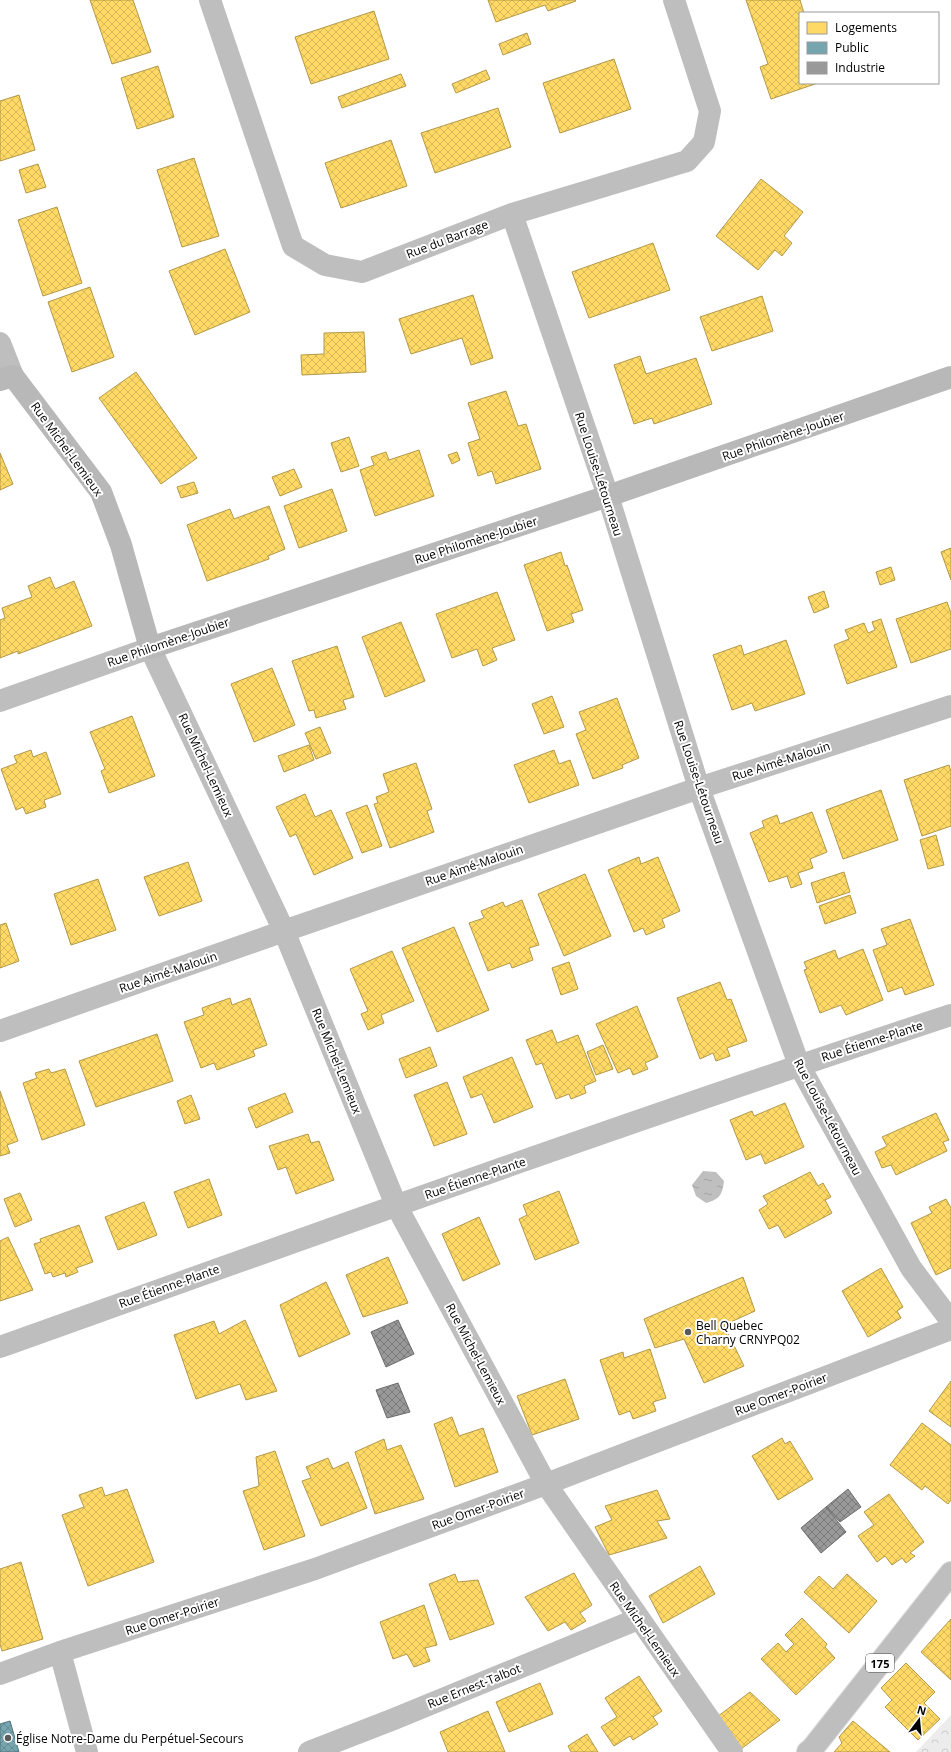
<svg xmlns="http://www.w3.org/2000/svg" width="951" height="1752" font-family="'Open Sans',sans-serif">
	<defs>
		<pattern id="forest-crowns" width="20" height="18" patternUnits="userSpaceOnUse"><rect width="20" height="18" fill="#ececec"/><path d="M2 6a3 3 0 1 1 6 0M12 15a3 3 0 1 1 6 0" fill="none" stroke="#c9c9c9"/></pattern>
		<pattern id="water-ripples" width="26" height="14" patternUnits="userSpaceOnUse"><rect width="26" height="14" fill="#bfbfbf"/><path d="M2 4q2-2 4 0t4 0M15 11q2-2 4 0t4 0" fill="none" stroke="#a2a2a2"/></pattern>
		<pattern id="homes-cross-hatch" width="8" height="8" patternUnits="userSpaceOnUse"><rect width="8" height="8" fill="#ffd966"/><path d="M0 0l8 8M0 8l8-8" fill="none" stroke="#d9b857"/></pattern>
		<pattern id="public-cross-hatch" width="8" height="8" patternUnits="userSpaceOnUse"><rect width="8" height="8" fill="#76a5af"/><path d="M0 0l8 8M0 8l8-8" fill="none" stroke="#648c95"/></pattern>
		<pattern id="industry-cross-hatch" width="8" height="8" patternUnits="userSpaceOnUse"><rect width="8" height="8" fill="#999"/><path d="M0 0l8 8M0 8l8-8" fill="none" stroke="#7a7a7a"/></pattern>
	</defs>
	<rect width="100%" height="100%" fill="#fff"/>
	<path fill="url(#forest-crowns)" d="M951,1715V1752H916Z"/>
	<path fill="url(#water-ripples)" d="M703,1171L716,1172L724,1181C722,1195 720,1199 706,1203L696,1196L692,1185Z"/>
	<path fill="url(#homes-cross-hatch)" stroke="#b29847" d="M90,0H133L151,52L112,64Z
		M488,0H575L576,1L548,11L545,5L496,22Z
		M746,0H800L804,13H800V83H818L771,99L760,67L768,64Z
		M374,11L389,59L311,84L295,37Z
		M527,33L531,44L503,55L499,44Z
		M614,59L631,109L560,133L543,83Z
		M158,66L174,117L137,129L121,78Z
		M486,70L490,79L456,93L452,84Z
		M401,74L406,86L342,108L338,97Z
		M19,95L35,150L0,161V101Z
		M498,108L511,147L435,173L421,133Z
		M391,140L407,186L341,208L325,163Z
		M194,158L219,236L182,247L157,170Z
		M38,164L46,187L26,193L19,170Z
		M761,179L803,212L784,236L792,243L782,256L775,250L758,270L716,236Z
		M57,207L82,283L43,296L18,220Z
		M653,243L670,290L589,318L572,272Z
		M225,249L250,312L195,335L169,271Z
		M90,287L114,357L72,372L48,302Z
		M473,295L493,358L471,365L462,338L411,354L399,319Z
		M762,296L773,331L712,351L700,317Z
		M364,332L366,372L302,375L301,355L324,354V333Z
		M640,356L646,374L696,358L712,404L654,424L652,418L634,424L614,365Z
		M136,372L197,458L161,484L99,398Z
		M506,391L518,426L526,424L541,469L496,484L492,471L478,476L468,443L480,439L468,403Z
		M349,437L359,466L341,472L331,443Z
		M419,450L434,496L375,516L360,470L374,465L371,457L386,452L389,460Z
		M457,452L460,460L452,464L448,455Z
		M0,453L13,484L0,490Z
		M294,469L302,487L280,496L272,477Z
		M194,482L198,493L181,498L177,487Z
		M332,489L347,531L299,548L284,506Z
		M269,506L285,549L268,556L269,559L207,581L187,525L230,509L234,519Z
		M951,548V580L941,552Z
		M561,552L565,566L567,565L583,610L571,614L574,622L547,631L524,565Z
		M891,567L895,580L880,585L876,572Z
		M50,577L55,589L74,581L92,626L18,654V651L0,658V620L5,618L2,608L32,597L28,586Z
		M824,591L829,607L814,613L808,597Z
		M497,592L515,640L492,648L497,660L483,666L477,649L452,658L436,614Z
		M947,602L951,613V649L911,663L896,619Z
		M881,619L897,667L847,684L834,645L849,639L845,630L864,623L868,633L875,630L872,622Z
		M401,622L425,681L385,697L362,637Z
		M786,640L805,694L755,711L752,703L732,710L713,655L741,645L744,655Z
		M337,646L354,697L343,700L346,709L316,718L314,710L309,711L292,661Z
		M272,668L295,725L254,742L231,684Z
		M552,696L564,727L544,734L532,704Z
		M617,698L639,758L622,765L623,768L593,779L576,734L586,730L579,712Z
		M132,716L155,776L109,793L101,771L105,769L90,732Z
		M320,727L331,753L316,759L305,733Z
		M309,745L314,760L284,772L278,756Z
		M31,750L33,757L46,752L61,794L44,800L46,807L26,814L23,807L16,810L1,769L17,763L14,756Z
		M554,750L559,764L570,760L579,785L529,803L514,765Z
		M416,763L432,809L427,811L434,832L390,848L374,804L378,803L376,797L389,792L383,774Z
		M949,765L951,772V826L922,836L904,780Z
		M881,790L898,840L843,859L826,810Z
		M305,794L315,817L331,810L353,858L314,875L296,834L290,837L276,807Z
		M367,805L382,846L362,853L346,813Z
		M812,812L827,852L810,859L813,868L798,873L802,884L791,888L787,876L769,882L750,833L764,827L762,821L777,815L780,824Z
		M936,835L944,865L928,869L920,840Z
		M639,857L641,864L658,857L680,911L662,919L665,927L646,935L643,928L634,932L608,870Z
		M188,862L202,901L159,916L144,877Z
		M844,872L850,892L817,903L811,883Z
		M585,874L611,936L564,956L538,894Z
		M98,879L116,930L71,945L54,894Z
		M850,895L856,913L825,924L819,906Z
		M522,900L539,945L529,948L533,960L512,968L510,963L488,971L469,923L484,918L481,911L503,902L505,907Z
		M910,919L934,985L905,995L902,987L888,992L873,950L887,945L881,929Z
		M6,923L19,961L0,968V925Z
		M454,927L489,1010L437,1032L402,948Z
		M863,949L883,1000L846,1015L841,1005L820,1013L804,970L807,969L804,962L835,950L838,959Z
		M392,951L414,1001L381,1015L384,1023L368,1030L361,1014L368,1011L350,969Z
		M569,962L578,989L561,995L552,968Z
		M720,982L727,1000L731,999L747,1041L727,1048L730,1056L716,1061L713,1053L700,1059L677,998Z
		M230,998L232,1005L250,998L267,1045L253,1050L255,1056L217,1070L214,1063L201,1068L184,1022L204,1015L202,1008Z
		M637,1006L658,1057L645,1063L648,1069L633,1075L630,1068L618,1073L596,1024Z
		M552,1030L557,1043L578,1035L596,1081L584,1086L586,1093L571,1099L569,1094L556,1099L542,1063L536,1065L526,1040Z
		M157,1034L173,1081L96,1107L79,1061Z
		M603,1045L613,1069L596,1075L587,1052Z
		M430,1047L437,1066L406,1078L399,1059Z
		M512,1057L533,1107L494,1123L482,1094L471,1098L463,1077Z
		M49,1069L51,1073L65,1069L85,1125L42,1140L23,1083L37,1078L35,1073Z
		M447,1082L467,1134L434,1146L414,1095Z
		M0,1091L18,1141L7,1145L10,1153L0,1156Z
		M285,1093L293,1112L256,1128L248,1108Z
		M191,1095L200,1119L185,1124L177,1101Z
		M785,1103L804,1147L765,1164L761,1154L746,1160L730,1120L752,1111L754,1116Z
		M936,1113L949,1140L943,1142L947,1151L896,1175L891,1165L882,1168L875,1152L887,1146L882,1137Z
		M308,1134L311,1143L319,1141L334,1180L296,1194L286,1167L278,1170L269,1146Z
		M810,1172L818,1186L823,1183L831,1197L825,1200L832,1213L785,1238L778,1225L769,1229L759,1210L768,1204L763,1196Z
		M209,1179L222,1215L188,1228L174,1192Z
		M559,1191L579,1243L535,1260L519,1219L527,1215L523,1205Z
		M20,1193L32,1220L15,1227L4,1199Z
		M946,1199L951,1208V1268L936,1275L911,1223L932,1213L929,1207Z
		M144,1202L157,1235L118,1250L105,1217Z
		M479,1217L500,1264L463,1281L442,1234Z
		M79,1225L93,1262L76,1268L78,1272L66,1277L65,1273L53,1277L51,1272L45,1274L34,1244L41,1242L40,1239Z
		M8,1237L33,1290L0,1301V1241Z
		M388,1257L408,1303L363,1317L346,1275Z
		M881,1268L903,1307L897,1311L901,1318L868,1337L842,1291Z
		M743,1277L755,1311L724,1325L744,1366L704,1383L684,1339L655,1348L644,1319Z
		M326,1282L350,1334L299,1357L280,1305Z
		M245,1320L277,1391L246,1400L240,1384L196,1399L174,1335L214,1321L219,1334Z
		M650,1349L666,1398L653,1402L656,1411L633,1419L630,1411L619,1415L600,1360L623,1352L624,1358Z
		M565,1379L579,1419L532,1435L517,1396Z
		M951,1381V1427L929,1411Z
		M452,1417L459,1436L483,1428L498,1472L455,1487L434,1424Z
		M922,1423L951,1445V1500L948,1504L925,1486L922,1490L890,1465Z
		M782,1438L785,1444L790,1441L813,1479L778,1500L752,1456Z
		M384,1439L387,1450L401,1445L424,1499L375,1514L355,1452Z
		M275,1451L305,1536L264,1550L243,1491L259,1486L256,1457Z
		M328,1458L333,1469L348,1462L367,1508L321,1526L302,1481L311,1478L306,1467Z
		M102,1487L105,1496L127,1489L154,1562L88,1586L62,1515L84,1507L79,1495Z
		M657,1490L670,1519L657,1521L667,1538L609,1555L595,1527L612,1520L605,1506Z
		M889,1494L924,1542L910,1553L915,1556L906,1563L902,1558L892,1565L885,1556L877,1562L858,1536L874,1525L864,1512Z
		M21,1562L43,1639L2,1651L0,1644V1569Z
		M700,1566L715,1594L663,1623L649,1596Z
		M574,1573L592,1605L580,1613L586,1621L571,1630L565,1622L548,1631L525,1597Z
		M455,1574L458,1582L478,1580L494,1624L450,1640L429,1584Z
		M847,1574L877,1601L849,1633L804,1592L819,1576L833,1589Z
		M424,1605L437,1645L425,1648L430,1661L414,1667L407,1654L393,1659L380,1622Z
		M802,1618L827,1644L825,1647L835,1658L796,1695L761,1659L778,1643L786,1652L794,1644L785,1635Z
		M951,1619V1680L921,1652Z
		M906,1663L935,1692L924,1703L940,1719L918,1740L885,1707L892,1700L881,1688Z
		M639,1676L662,1711L653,1717L658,1724L633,1740L630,1736L614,1746L601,1727L617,1717L605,1698Z
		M540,1683L553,1714L509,1732L496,1702Z
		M750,1692L780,1720L741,1749L713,1720Z
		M488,1711L505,1752H448L440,1732Z
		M853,1721L890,1752H834L842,1743L839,1737Z
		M587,1734L598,1752H571L568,1746Z"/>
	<path fill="url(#public-cross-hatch)" stroke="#53747a" d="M10,1721L19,1752H0V1724Z"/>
	<path fill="url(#industry-cross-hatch)" stroke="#6b6b6b" d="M398,1320L414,1354L386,1367L371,1332Z
		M398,1383L410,1412L387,1418L376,1390Z
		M848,1489L861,1507L840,1522L826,1507Z
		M826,1507L846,1532L821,1553L801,1528Z"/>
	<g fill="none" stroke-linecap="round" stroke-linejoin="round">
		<defs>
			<path id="primary" d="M808,1752L812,1749L951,1573"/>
		</defs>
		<use href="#primary" stroke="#dbdbdb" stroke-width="24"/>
		<path stroke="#bebebe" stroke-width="22" d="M210,0L293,246L325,265L362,272L512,214L687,161L704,142L710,111L674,0
			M512,214L608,496L699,788L799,1065L911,1268L951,1321
			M0,343L13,376
			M0,701L150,648L284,931L396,1205L546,1484L732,1752
			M0,1031L284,931L699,788L951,706
			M0,1347C316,1234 632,1120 951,1015
			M60,1652L87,1752
			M0,1674L60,1652L315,1569L546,1484L951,1329
			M309,1752L394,1719L638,1619"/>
		<path stroke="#b8b8b8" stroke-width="22" d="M0,380L13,376L101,492L121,545L150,648L608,496L951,377"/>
		<use href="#primary" stroke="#bebebe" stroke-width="22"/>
	</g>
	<g fill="#595959" stroke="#fff" stroke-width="1.5">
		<circle cx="688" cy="1332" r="4"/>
		<circle cx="8" cy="1738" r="4"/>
	</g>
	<g text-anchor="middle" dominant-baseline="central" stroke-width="4" stroke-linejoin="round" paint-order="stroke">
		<rect fill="#fff" stroke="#4c4c4c" stroke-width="1" x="866" y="1654" width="28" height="18" rx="3"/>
		<g font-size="11" font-weight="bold" fill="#000">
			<text x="880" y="1663">175</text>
		</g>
		<g font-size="12" fill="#000" stroke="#fff">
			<text transform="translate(447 239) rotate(-21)">Rue du Barrage</text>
			<text transform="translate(783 436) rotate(-19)">Rue Philomène-Joubier</text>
			<text transform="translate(67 449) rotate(54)">Rue Michel-Lemieux</text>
			<text transform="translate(599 474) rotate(72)">Rue Louise-Létourneau</text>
			<text transform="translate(476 540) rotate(-18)">Rue Philomène-Joubier</text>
			<text transform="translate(168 642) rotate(-19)">Rue Philomène-Joubier</text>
			<text transform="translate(781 761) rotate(-18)">Rue Aimé-Malouin</text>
			<text transform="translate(206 765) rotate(65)">Rue Michel-Lemieux</text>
			<text transform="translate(699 782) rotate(71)">Rue Louise-Létourneau</text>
			<text transform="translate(474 865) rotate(-19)">Rue Aimé-Malouin</text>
			<text transform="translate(168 972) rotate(-19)">Rue Aimé-Malouin</text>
			<text transform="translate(872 1041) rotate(-18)">Rue Étienne-Plante</text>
			<text transform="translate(337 1061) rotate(68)">Rue Michel-Lemieux</text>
			<text transform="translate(828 1117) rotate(62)">Rue Louise-Létourneau</text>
			<text transform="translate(475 1178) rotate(-19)">Rue Étienne-Plante</text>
			<text transform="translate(169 1286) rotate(-20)">Rue Étienne-Plante</text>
			<text transform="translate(476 1354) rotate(62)">Rue Michel-Lemieux</text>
			<text transform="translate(781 1394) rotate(-21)">Rue Omer-Poirier</text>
			<text transform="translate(478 1509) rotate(-20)">Rue Omer-Poirier</text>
			<text transform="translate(172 1616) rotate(-18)">Rue Omer-Poirier</text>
			<text transform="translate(645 1629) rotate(55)">Rue Michel-Lemieux</text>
			<text transform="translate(474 1686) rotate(-22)">Rue Ernest-Talbot</text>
		</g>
		<g font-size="12" fill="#000" stroke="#fff" text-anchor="start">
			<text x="696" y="1325">Bell Quebec<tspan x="696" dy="14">Charny CRNYPQ02</tspan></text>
			<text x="16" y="1738">Église Notre-Dame du Perpétuel-Secours</text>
		</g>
	</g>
	<rect x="799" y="12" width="140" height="72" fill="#ffffff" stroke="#999999"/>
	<rect x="807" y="22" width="20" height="12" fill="#ffd966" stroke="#999999"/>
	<text x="835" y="32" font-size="12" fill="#000000">Logements</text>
	<rect x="807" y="42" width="20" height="12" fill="#76a5af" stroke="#999999"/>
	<text x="835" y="52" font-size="12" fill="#000000">Public</text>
	<rect x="807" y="62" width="20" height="12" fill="#999999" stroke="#999999"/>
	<text x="835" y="72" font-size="12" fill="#000000">Industrie</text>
	<g transform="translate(919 1720) rotate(16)" stroke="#ffffff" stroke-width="3" paint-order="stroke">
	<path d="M0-3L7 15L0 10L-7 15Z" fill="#000000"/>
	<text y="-6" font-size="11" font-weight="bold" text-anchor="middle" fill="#000000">N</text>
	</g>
</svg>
